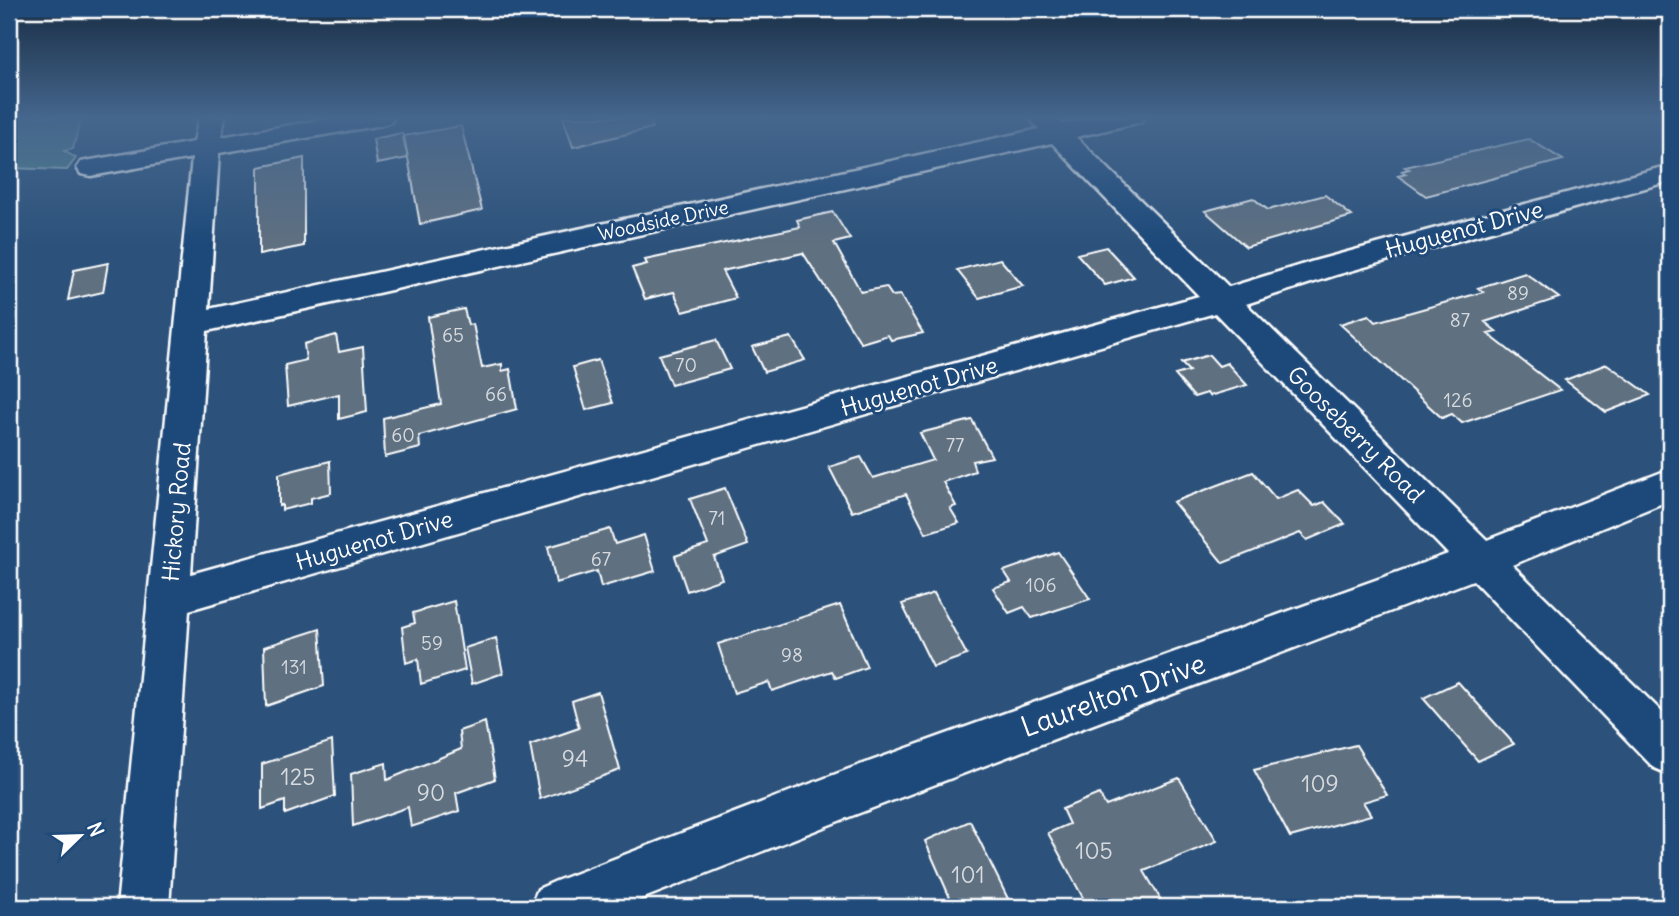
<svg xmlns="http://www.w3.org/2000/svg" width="1679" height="916" font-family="Delius,sans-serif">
	<rect width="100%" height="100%" fill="#2c527b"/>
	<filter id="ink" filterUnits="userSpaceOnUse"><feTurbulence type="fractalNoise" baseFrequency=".0143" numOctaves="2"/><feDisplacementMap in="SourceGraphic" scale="14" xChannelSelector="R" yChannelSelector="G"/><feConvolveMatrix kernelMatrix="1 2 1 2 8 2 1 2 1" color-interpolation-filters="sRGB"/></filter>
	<g filter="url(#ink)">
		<path fill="#4f808b" stroke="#a7c0c5" stroke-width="2" d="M9,117H81L73,149L64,151L76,158L67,170L9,168Z"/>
		<path fill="#5f7080" stroke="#fff" stroke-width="2" d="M563,117H651L652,128L573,147Z
			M461,126L482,210L420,224L404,136Z
			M402,133L408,158L377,164L373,139Z
			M1529,139L1563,160L1426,196L1398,176L1406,174L1402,171L1409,169L1405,167Z
			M304,158V246L259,255V167Z
			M1325,195L1352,216L1246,247L1205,211L1253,198L1268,210Z
			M833,212L850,239L834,243L861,292L886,287L892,296L900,295L923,333L891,340L888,335L861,343L803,253L722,271L736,298L683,312L674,292L645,299L632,268L647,264L645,260L800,227L797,220Z
			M1106,247L1134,277L1105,285L1077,254Z
			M1000,259L1023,286L979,298L957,270Z
			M108,263L103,292L68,300L74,270Z
			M1525,273L1559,298L1485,322L1497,332L1488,334L1560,390L1462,423L1452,414L1442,418L1340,324L1369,315L1376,322L1483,292L1478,288Z
			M464,309L468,325L473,324L482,368L502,364V371L510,369L517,409L419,436L420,448L385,457L383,418L441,404L428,317Z
			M336,335L339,352L363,347L367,412L339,419V394L288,406L285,365L306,360L304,344Z
			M791,337L805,360L764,372L752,347Z
			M716,340L730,369L671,385L659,355Z
			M1209,355L1219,366L1227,363L1247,385L1209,396L1207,393L1194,397L1175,375L1189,371L1181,363Z
			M598,360L613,403L586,410L573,367Z
			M1607,364L1650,395L1606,412L1565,380Z
			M972,420L992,457L972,461L975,471L943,482L956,506L950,508L959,523L926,533L906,494L852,512L829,467L861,457L873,478L933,460L920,433Z
			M330,461L331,493L311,498V503L282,510V505L279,506V474Z
			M1253,472L1276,499L1298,490L1314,506L1324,502L1345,524L1307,540L1300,533L1223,563L1173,502Z
			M725,488L748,545L714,557L722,579L687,591L675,556L708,545L690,499Z
			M610,529L615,544L644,535L655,571L601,587L597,571L556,583L548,547Z
			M1058,552L1090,599L1032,618L1024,607L1009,613L993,588L1011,582L1004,571Z
			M934,593L967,655L933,667L902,604Z
			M454,601L465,670L421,684L418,659L406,663L402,627L415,623L413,613Z
			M840,605L867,667L836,678L832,671L772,691L769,682L734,693L718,644Z
			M320,629L324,686L266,706L264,647Z
			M496,638L503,673L472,684L465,648Z
			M1458,682L1514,744L1478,761L1423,698Z
			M598,692L620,770L540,799L530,745L579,728L572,701Z
			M485,722L495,779L456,793L459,811L411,827L408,807L353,826L351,774L386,763L387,780L461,749L459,731Z
			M332,741L335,796L285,814V801L262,809V764Z
			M1356,745L1387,795L1363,802L1371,815L1290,837L1254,770Z
			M1179,778L1217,841L1144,871L1165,907H1088L1048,833L1069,824L1062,809L1099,794L1106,806Z
			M970,821L1012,907H954L925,841Z"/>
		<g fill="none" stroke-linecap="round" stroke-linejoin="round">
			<defs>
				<path id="minor" d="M199,117H225L221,137L337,117H394L391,122L382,125L219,153L209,309L1039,129L1031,120L1033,117H1056L1063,124L1096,117H1144L1141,122L1076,137L1229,287L1314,261L1670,165V181L1336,275L1246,304L1487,540L1670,469V500L1512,565L1670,720V775L1654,768L1473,580L849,817L621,907H530L538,889L556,881L849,769L1448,554L1215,313L189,610L169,907H117L192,158L91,176L81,174L77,168L81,162L91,160L194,142ZM1052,143L1199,296L191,574L207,331Z"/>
			</defs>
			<use href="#minor" stroke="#fff" stroke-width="5"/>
			<use href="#minor" fill="#1f4a7a" fill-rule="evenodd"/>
		</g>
	</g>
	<linearGradient id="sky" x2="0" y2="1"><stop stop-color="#182d44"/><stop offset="0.48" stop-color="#45668d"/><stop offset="1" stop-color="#45668d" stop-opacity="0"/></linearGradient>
	<rect width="1679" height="245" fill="url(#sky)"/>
	<g text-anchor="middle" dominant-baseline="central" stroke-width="6" stroke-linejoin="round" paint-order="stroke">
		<g font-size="19" fill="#fff" stroke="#1f4a7a">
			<text transform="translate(663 220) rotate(-12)">Woodside Drive</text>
		</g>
		<g font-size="19" fill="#d7dbdf">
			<text x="1518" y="293">89</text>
			<text x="1460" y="320">87</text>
			<text x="453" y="335">65</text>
			<text x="686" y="365">70</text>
			<text x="496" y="394">66</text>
			<text x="1458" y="400">126</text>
			<text x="403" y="435">60</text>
			<text x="955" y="445">77</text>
			<text x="717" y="518">71</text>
			<text x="601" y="559">67</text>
			<text x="1041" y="585">106</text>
			<text x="432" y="643">59</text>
			<text x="792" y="655">98</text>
			<text x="294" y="667">131</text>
		</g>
		<g font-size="23" fill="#fff" stroke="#1f4a7a">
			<text transform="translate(1464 229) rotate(-15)">Huguenot Drive</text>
			<text transform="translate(919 386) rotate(-16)">Huguenot Drive</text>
			<text transform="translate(1356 434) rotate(45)">Gooseberry Road</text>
			<text transform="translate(176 512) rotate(-85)">Hickory Road</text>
			<text transform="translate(374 540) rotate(-16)">Huguenot Drive</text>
		</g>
		<g font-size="23" fill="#d7dbdf">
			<text x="575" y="758">94</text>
			<text x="298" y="776">125</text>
			<text x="1320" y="783">109</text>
			<text x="431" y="792">90</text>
			<text x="1094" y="850">105</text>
			<text x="968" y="874">101</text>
		</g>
		<g font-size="28" fill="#fff" stroke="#1f4a7a">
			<text transform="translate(1113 695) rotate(-20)">Laurelton Drive</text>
		</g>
	</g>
	<rect width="1679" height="916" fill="none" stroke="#1f4a7a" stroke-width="35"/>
	<rect x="18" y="18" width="1644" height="881" fill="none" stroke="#fff" stroke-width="2.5" filter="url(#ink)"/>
	<g transform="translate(80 836) rotate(67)" stroke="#1f4a7a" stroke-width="5" paint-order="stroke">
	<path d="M0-5L12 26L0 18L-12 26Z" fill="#ffffff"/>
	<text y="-10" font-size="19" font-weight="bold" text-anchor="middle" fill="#ffffff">N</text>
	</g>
</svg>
